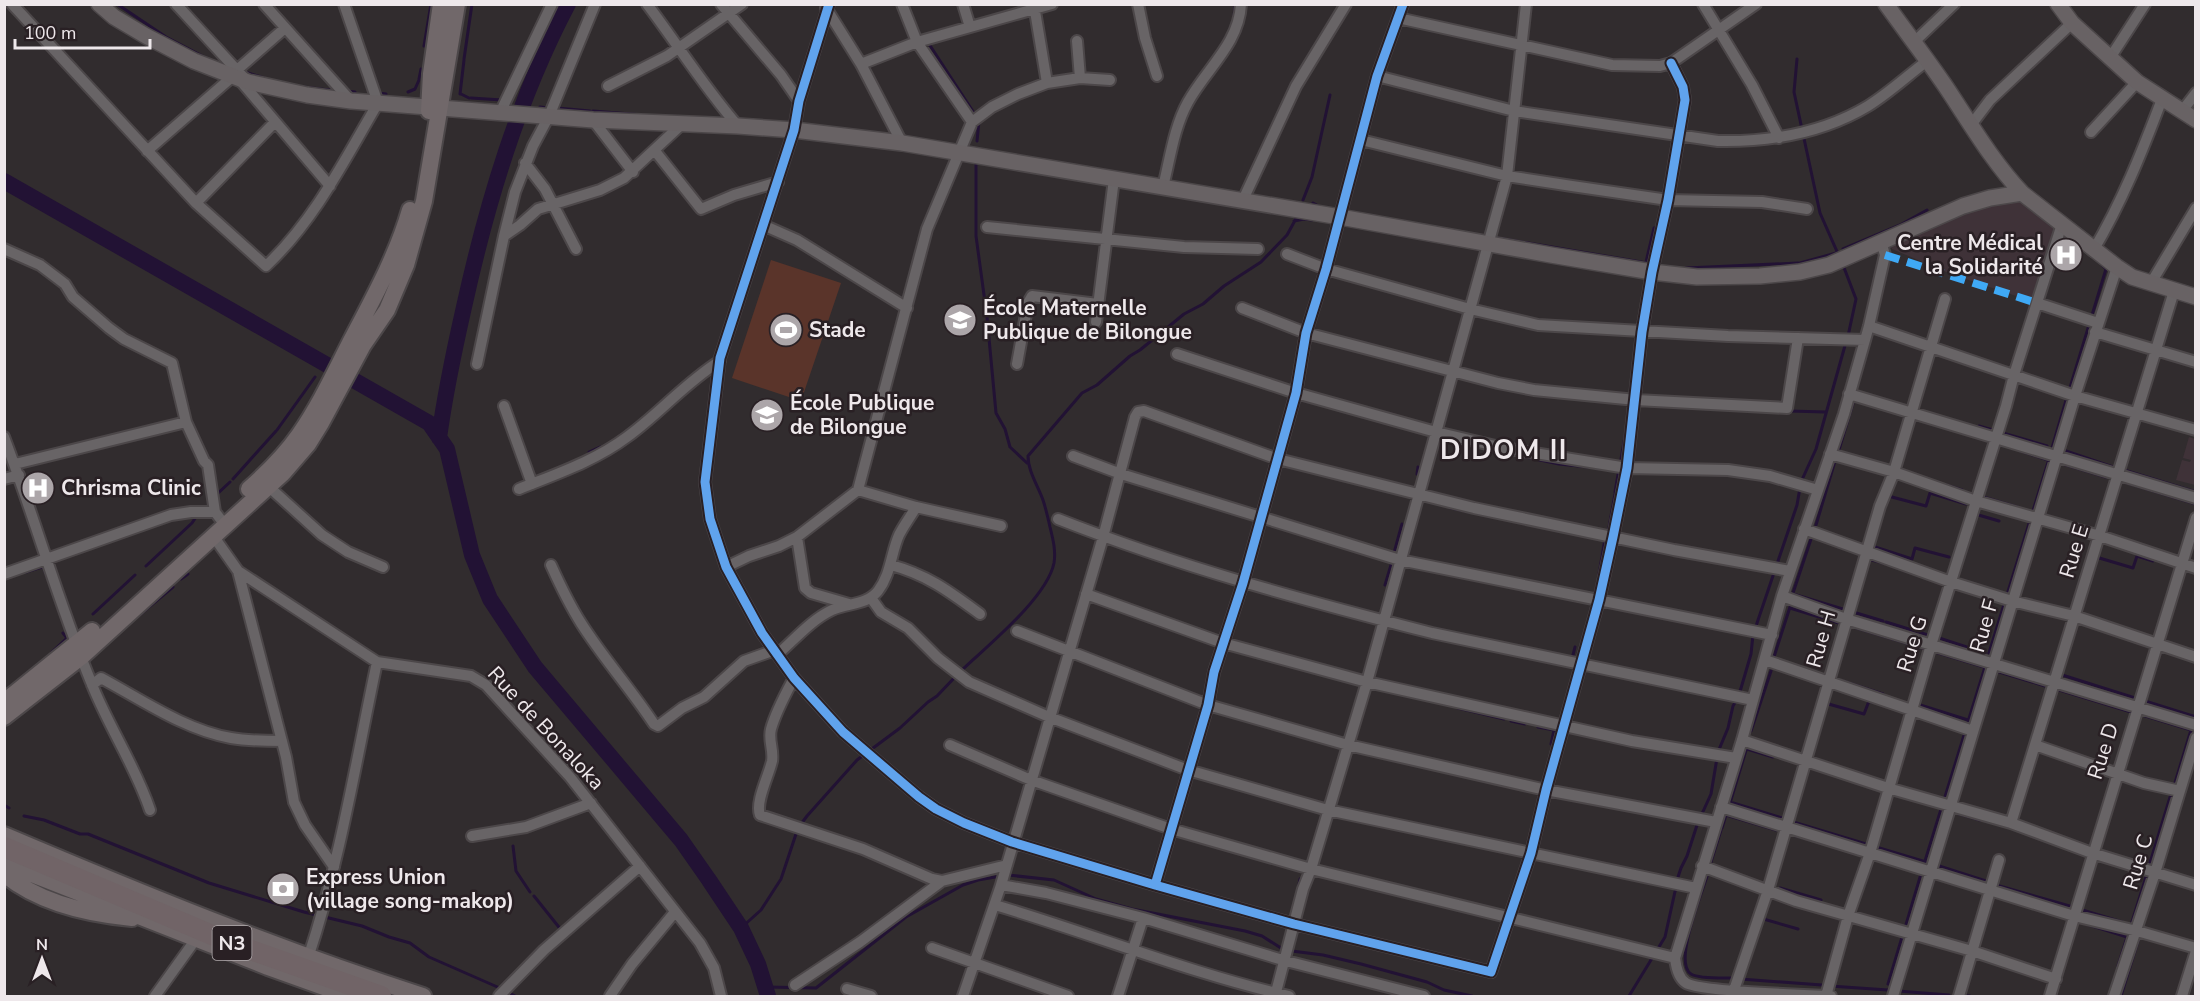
<svg xmlns="http://www.w3.org/2000/svg" width="2200" height="1001" font-family="'Nunito Sans',sans-serif">
	<rect width="100%" height="100%" fill="#312c2e"/>
	<path fill="#3f3238" d="M2025,188L2062,217L2034,302L1951,274L1892,249L1887,238Z
		M2189,437L2195,439V485L2176,480L2182,460L2190,462L2191,460L2183,458Z"/>
	<path fill="#5a342a" d="M771,260L841,283L801,401L732,378Z"/>
	<g fill="none" stroke-linecap="round" stroke-linejoin="round">
		<path stroke="#221234" stroke-width="3" d="M117,4L166,37L208,59
			M1234,17L1235,4
			M929,44L974,113
			M424,46L431,4
			M464,59L472,4
			M1797,59L1794,92L1820,213L1839,256
			M245,72L264,78
			M419,79L421,69
			M303,87L338,91
			M346,91L355,92
			M408,92L415,89L419,80
			M379,93L386,94
			M460,94L464,60
			M461,94L469,98
			M471,98L502,100
			M517,105L527,106
			M540,107L549,108
			M557,108L590,111
			M593,111L643,115
			M977,141L979,121
			M976,163V236L987,317L996,413L1005,429L1010,447L1027,463
			M1303,200L1312,177L1330,95
			M1313,203L1320,207
			M1294,221L1304,219L1312,220
			M1498,238L1647,263
			M1843,249L1900,225L1927,210
			M1646,262L1654,228
			M1800,263L1836,253
			M1843,265L1856,299L1848,336
			M1686,268L1798,263
			M2069,391L2106,269L2102,265
			M1790,411L1825,412
			M1979,426L2047,446
			M277,430L315,377
			M2052,448L2067,397
			M2064,448L2063,450L2113,467
			M2021,451L2048,460
			M589,452L600,447
			M1838,453L1854,400
			M1521,456L1559,464L1588,467
			M2059,464L2060,463L2106,477
			M1620,465L1627,425
			M2124,470L2196,492
			M1417,474L1418,467
			M233,479L276,431
			M2118,480L2196,504
			M1946,485L1962,490
			M1615,492L1619,469
			M215,496L230,482
			M1888,496L1926,506L1930,493L1966,504
			M1980,496L2017,507
			M1451,508L1470,512
			M1975,514L1999,521
			M1816,525L1835,461
			M1608,533L1615,494
			M1872,546L1912,559L1915,548L1949,557
			M1394,553L1402,524
			M2096,557L2133,568L2137,556L2153,561
			M1868,559L1887,564
			M146,566L192,523L198,514
			M44,569L47,577
			M26,572L42,567
			M1599,574L1605,539
			M181,579L188,574
			M1385,585L1391,565
			M1793,594L1846,610
			M1792,596L1811,539
			M1594,597L1598,581
			M1790,608L1842,624
			M1853,612L1883,621
			M93,614L135,575
			M138,616L173,587
			M1886,622L1928,635
			M1847,625L1926,649
			M1755,629L1797,505L1801,482L1816,449L1846,342
			M1936,637L1985,653
			M1932,651L1984,667
			M52,652L67,638L63,633
			M1989,653L2049,459
			M1572,659L1575,647
			M1775,660H1773L1790,607
			M961,671C986,647 1047,598 1054,563C1056,551 1053,539 1050,527C1048,518 1046,509 1043,500C1038,486 1028,471 1028,456L1082,393L1097,385L1130,356L1140,350L1184,314L1203,304L1224,286L1261,262L1287,235L1298,215
			M1996,671L2045,686
			M2059,674L2135,698
			M1839,680L1883,694
			M2056,689L2131,712
			M1739,695L1751,654L1753,635
			M2145,701L2196,717
			M1825,703L1864,714L1869,701L1872,702
			M1917,704L1968,720
			M1458,708L1504,719
			M2139,714L2191,730
			M1511,721L1525,724
			M1967,725L1985,667
			M1538,727L1554,730L1551,744
			M1751,731L1771,671
			M1747,749L1773,757
			M2174,786L2191,730
			M1944,800L1965,732
			M1730,802L1782,818
			M1730,803L1747,747
			M4,805L9,808
			M1953,812L1980,820
			M1726,815L1776,830
			M24,816L44,820L80,834H88L209,883L304,912L362,926L389,937L410,943L429,957L502,989
			M1701,816L1711,794L1718,752L1728,728L1733,706L1736,701
			M1790,821L1866,844
			M1722,828L1726,815
			M1786,833L1815,841
			M513,846L516,871L530,892
			M1876,847L1926,862
			M1925,861L1942,806
			M1710,865L1721,830
			M1936,865L1989,882
			M2149,866L2171,794
			M1008,875L1054,880L1096,899L1132,909L1245,931L1262,936L1284,950L1323,955L1361,964L1427,982L1444,990L1472,996
			M1707,876C1702,893 1673,963 1691,974C1699,979 1723,978 1733,978
			M1677,880L1681,868L1687,856L1698,822
			M1996,885L2073,907
			M1780,888L1821,900
			M1298,889L1300,879
			M534,896L562,931
			M2079,909L2122,922
			M1760,918L1798,929
			M2080,922L2127,937L2118,966
			M2131,925L2146,877
			M741,928L761,910L781,879L798,828L807,816L857,760L900,728L928,702L937,696L956,676
			M1905,928L1921,874L1918,873
			M2014,960L2027,964
			M1740,979L1822,985
			M1888,984L1903,934
			M1830,986L1888,990
			M766,987L816,988L906,917L963,885L978,880L1001,876
			M1898,991L1949,995
			M507,992L515,996
			M1629,996L1665,937L1676,887
			M1961,996H1970
			M2121,996L2140,935"/>
		<path stroke="#221234" stroke-width="16" d="M4,181L429,423L447,449L472,555L490,599L535,667L681,840L709,880L741,928L758,964L768,996
			M439,438C445,394 454,351 464,307C487,203 518,99 568,4"/>
		<defs>
			<path id="street" d="M12,4L196,203L266,266C315,220 345,159 378,103L344,4
				M176,4L245,79
				M264,4L351,101
				M647,4C678,45 704,87 738,126
				M721,4L781,75L799,101
				M829,4L799,101L794,130L720,358L705,482L710,519L726,567L762,633L794,678L843,732L919,797L936,809L964,823L1012,842L1155,885L1208,705L1214,672L1243,583L1296,393L1306,333L1326,269L1377,76L1403,4
				M902,4L917,42L972,122
				M963,4L970,27
				M1138,4L1145,38L1157,76
				M1703,4L1752,85L1779,138
				M1034,5L1047,83
				M826,8L861,64L902,143
				M1398,18L1612,65L1660,66L1671,63L1756,4
				M1077,41L1080,78
				M1913,43L1954,4
				M2110,58L2145,4
				M861,64L917,42L1052,4
				M237,70L285,28
				M1377,76L1514,111L1718,141C1770,142 1823,133 1868,106C1889,93 1907,76 1927,61
				M239,79L330,186
				M608,86L667,56L742,4
				M2182,111L2196,93
				M500,113L552,4
				M593,120L633,172
				M1971,125L1990,100L2072,23
				M2091,132L2137,82
				M1361,140L1507,176L1572,186L1668,200L1762,202L1807,209
				M147,151L232,77
				M655,151L701,209L734,195L778,182
				M525,163L545,189L576,249
				M1163,187C1170,159 1174,127 1188,102C1206,69 1239,44 1241,4
				M1242,202L1296,86L1346,4
				M196,203L275,122
				M763,225L797,240L907,308
				M987,227L1184,247L1258,249
				M504,236L520,225L538,209L600,190L624,178L682,124
				M4,249L40,265L65,284L73,297L109,328L124,339L172,363L186,422L204,461L208,465L215,512L225,525
				M2093,251C2122,202 2142,152 2162,99
				M1287,254L1326,269L1470,309L1538,325L1728,336L1865,340
				M2151,283L2196,208
				M2037,303L2098,323
				M1242,308L1306,333L1498,383L1534,390L1636,400L1787,408L1798,338
				M1096,322L1114,179
				M1869,326L2075,396L2196,430
				M2095,332L2196,362
				M1177,354L1296,393L1436,432L1504,448L1627,468L1728,470L1770,476L1818,490
				M477,364L504,236L515,192L533,146L549,116L595,4
				M1017,364L1028,303L1032,296L1098,304
				M1849,394L2196,498
				M504,406L532,484
				M4,437C35,518 58,602 91,682C108,726 135,765 150,810
				M1830,454L1894,472L1976,501L2100,536L2196,568
				M1073,456L1121,474L1400,560L1772,635
				M15,464L186,422
				M4,479L19,475
				M268,486L322,535L348,552L383,567
				M519,489C556,474 595,461 627,437C659,414 686,382 720,361
				M858,490L916,507L1001,526
				M1058,519C1180,567 1306,601 1432,633L1753,700
				M1804,529L1951,582L2012,601L2074,616L2196,657
				M214,537L238,571L377,662L471,676L486,685L570,777L700,943L714,968L721,996
				M797,537L805,588L811,593L849,604
				M551,565C560,585 569,604 581,623C603,658 631,689 654,724L658,726L682,708L704,697L744,661L775,650
				M891,565C928,575 950,592 980,614
				M726,567L749,556L779,546L797,537L858,490L927,229L972,122L992,107L1018,94L1047,83L1080,78L1110,80
				M238,571L286,757L294,802L305,825L334,867
				M4,574L171,515L191,512H215
				M1086,594L1223,643L1367,682L1632,741L1736,758
				M1782,596L1846,619L2196,725
				M871,598L881,612L908,628L938,658L969,682L1049,717L1188,770L1328,810L1696,888
				M1017,631L1208,705L1348,745L1546,790L1716,822
				M778,654C795,639 811,620 832,610C847,603 867,605 878,591C891,574 891,553 899,535C904,525 911,516 916,507
				M1765,660L1973,731
				M794,678C785,695 776,711 771,729C768,740 774,750 772,761C769,775 755,802 760,815L863,849L932,879L942,881L1007,865
				M92,685L101,678C142,700 185,730 231,738C248,741 265,741 282,741
				M1742,740L1888,788L2011,823L2092,853L2196,885
				M950,745L1031,780L1171,829L1311,869L1675,958
				M2035,745L2144,783L2180,791
				M1721,807L2074,916L2137,931L2196,948
				M2011,823L2174,291
				M472,836L526,827L591,803
				M1702,866L1796,901L1972,951L2056,979
				M1155,885L1294,924L1491,972L1531,853L1546,790L1599,600L1613,537L1627,468L1642,332L1652,272L1668,200L1685,100L1683,87L1671,63
				M995,905C1093,934 1189,973 1289,996
				M932,948L1068,996
				M308,958C340,862 356,761 377,662
				M795,985L860,942L942,881
				M847,989L871,996
				M1734,990L1768,890L1880,506L1894,472L1945,299
				M155,996L196,939
				M499,996L544,950L640,866
				M610,996L632,964L675,912
				M963,996L1001,885
				M1118,996L1143,918
				M1275,996L1303,889L1311,869L1367,682L1507,176L1526,4
				M1424,996L1286,961L1143,918L1046,893L1001,885L1103,537L1135,417L1138,412L1144,411L1278,459L1474,508L1674,550L1790,571
				M1826,996L1848,916L1870,853L1931,645L2006,406L2014,375L2062,224
				M1831,996C1807,995 1701,992 1686,983C1678,978 1676,967 1675,958L1742,740L1782,596L1844,414L1869,326L1885,255L1881,241
				M1893,996L2075,396L2117,267
				M1959,996L1999,860
				M2050,996L2196,518
				M2114,996L2155,873L2196,738
				M2182,996L2196,951"/>
			<path id="secondary" d="M99,4L114,17L146,36L194,61L248,82L307,95L351,101L593,120L738,126L794,130L902,143L1340,217L1551,255L1652,272L1697,277L1760,276L1800,272L1829,265L1963,206L1990,198L2022,193
				M1886,4C1906,32 1927,59 1946,87C1970,123 1992,161 2022,193L2117,267L2132,277L2196,297
				M2058,4L2072,23L2137,82L2196,120"/>
			<path id="primary" d="M429,111L431,74L441,4
				M249,489C267,473 285,455 299,435C320,405 335,372 352,339C374,297 397,255 410,210
				M4,702L92,631
				M4,717L81,657L283,473L308,444L321,423L363,345L387,310L406,265L424,201L457,4
				M4,835C143,894 280,950 423,996
				M4,863L268,967L349,996
				M4,874C39,903 88,914 132,918"/>
			<path id="highway" d="M4,847L231,943L381,996"/>
		</defs>
		<use href="#street" stroke="#4c4749" stroke-width="14"/>
		<use href="#secondary" stroke="#4c4749" stroke-width="18"/>
		<use href="#primary" stroke="#4c4749" stroke-width="20"/>
		<use href="#highway" stroke="#4c4749" stroke-width="22"/>
		<use href="#street" stroke="#686466" stroke-width="10"/>
		<use href="#secondary" stroke="#686264" stroke-width="15"/>
		<use href="#primary" stroke="#71686a" stroke-width="16"/>
		<use href="#highway" stroke="#716467" stroke-width="20"/>
		<path stroke="#3fa9f5" stroke-width="8" stroke-dasharray="15 8" stroke-linecap="butt" d="M1885,255L2037,303"/>
		<defs>
			<path id="cycleway" d="M829,4L799,101L794,130L720,358L705,482L710,519L726,567L762,633L794,678L843,732L919,797L936,809L964,823L1012,842L1155,885L1208,705L1214,672L1243,583L1296,393L1306,333L1326,269L1377,76L1403,4
				M1155,885L1294,924L1491,972L1531,853L1546,790L1599,600L1613,537L1627,468L1642,332L1652,272L1668,200L1685,100L1683,87L1671,63"/>
		</defs>
		<use href="#cycleway" stroke="#292024" stroke-width="13"/>
		<use href="#cycleway" stroke="#60a3ed" stroke-width="9"/>
	</g>
	<defs>
		<symbol id="hospital-disc" viewBox="-11 -11 22 22"><circle r="9.5" fill="#aca6a9" stroke="#292024"/><path d="M-5-5h3v3.5h4V-5h3V5h-3V1.5h-4V5h-3Z" fill="#fff"/></symbol>
		<symbol id="school-disc" viewBox="-11 -11 22 22"><circle r="9.5" fill="#aca6a9" stroke="#292024"/><path d="M0-5L7-2L0 1L-7-2ZM-4 1L0 2.5L4 1V4Q0 6-4 4Z" fill="#fff"/></symbol>
		<symbol id="stadium-disc" viewBox="-11 -11 22 22"><circle r="9.5" fill="#aca6a9" stroke="#292024"/><path d="M0-5a6.5 5 0 1 0 0 10a6.5 5 0 1 0 0-10ZM-3.5-1.8h7v3.6h-7Z" fill="#fff"/></symbol>
		<symbol id="bank-disc" viewBox="-11 -11 22 22"><circle r="9.5" fill="#aca6a9" stroke="#292024"/><path d="M-6-4H6V4H-6ZM0-2.3a2.3 2.3 0 1 0 0 4.6a2.3 2.3 0 1 0 0-4.6Z" fill="#fff"/></symbol>
	</defs>
	<g fill-rule="evenodd">
		<use href="#hospital-disc" x="2047" y="236" width="38" height="38"/>
		<use href="#school-disc" x="941" y="301" width="38" height="38"/>
		<use href="#stadium-disc" x="767" y="311" width="38" height="38"/>
		<use href="#school-disc" x="748" y="396" width="38" height="38"/>
		<use href="#hospital-disc" x="19" y="469" width="38" height="38"/>
		<use href="#bank-disc" x="264" y="870" width="38" height="38"/>
	</g>
	<g text-anchor="middle" dominant-baseline="central" stroke-width="5" stroke-linejoin="round" paint-order="stroke">
		<rect fill="#292024" stroke="#b3acaf" stroke-width="1.5" x="212.5" y="926" width="39" height="34" rx="4.5"/>
		<g font-size="20" font-weight="bold" fill="#eee8eb">
			<text x="232" y="943">N3</text>
		</g>
		<g font-size="21" font-weight="bold" fill="#eee8eb" stroke="#292024" text-anchor="start">
			<text x="2043" y="243" text-anchor="end">Centre Médical<tspan x="2043" dy="24">la Solidarité</tspan></text>
			<text x="983" y="308">École Maternelle<tspan x="983" dy="24">Publique de Bilongue</tspan></text>
			<text x="809" y="330">Stade</text>
			<text x="790" y="403">École Publique<tspan x="790" dy="24">de Bilongue</tspan></text>
			<text x="61" y="488">Chrisma Clinic</text>
			<text x="306" y="877">Express Union<tspan x="306" dy="24">(village song-makop)</tspan></text>
		</g>
		<g font-size="21" fill="#eee8eb" stroke="#292024">
			<text transform="translate(2074 551) rotate(-73)">Rue E</text>
			<text transform="translate(1984 626) rotate(-74)">Rue F</text>
			<text transform="translate(1821 639) rotate(-74)">Rue H</text>
			<text transform="translate(1912 644) rotate(-73)">Rue G</text>
			<text transform="translate(546 728) rotate(47)">Rue de Bonaloka</text>
			<text transform="translate(2103 751) rotate(-72)">Rue D</text>
			<text transform="translate(2138 862) rotate(-73)">Rue C</text>
		</g>
		<g font-size="27" font-weight="bold" letter-spacing="1.5" fill="#eee8eb" stroke="#292024">
			<text x="1504" y="450">DIDOM II</text>
		</g>
	</g>
	<rect width="2200" height="1001" fill="none" stroke="#eee8eb" stroke-width="12"/>
	<g transform="translate(42 959)" stroke="#292024" stroke-width="4.5" paint-order="stroke">
	<path d="M0-4.5L10 22L0 15L-10 22Z" fill="#eee8eb"/>
	<text y="-9" font-size="16" font-weight="bold" text-anchor="middle" fill="#eee8eb">N</text>
	</g>
	<path d="M15 39v9h135v-9" fill="none" stroke="#eee8eb" stroke-width="3"/>
	<text x="24" y="39" font-size="18" fill="#eee8eb" stroke="#292024" stroke-width="4.5" paint-order="stroke">100 m</text>
</svg>
